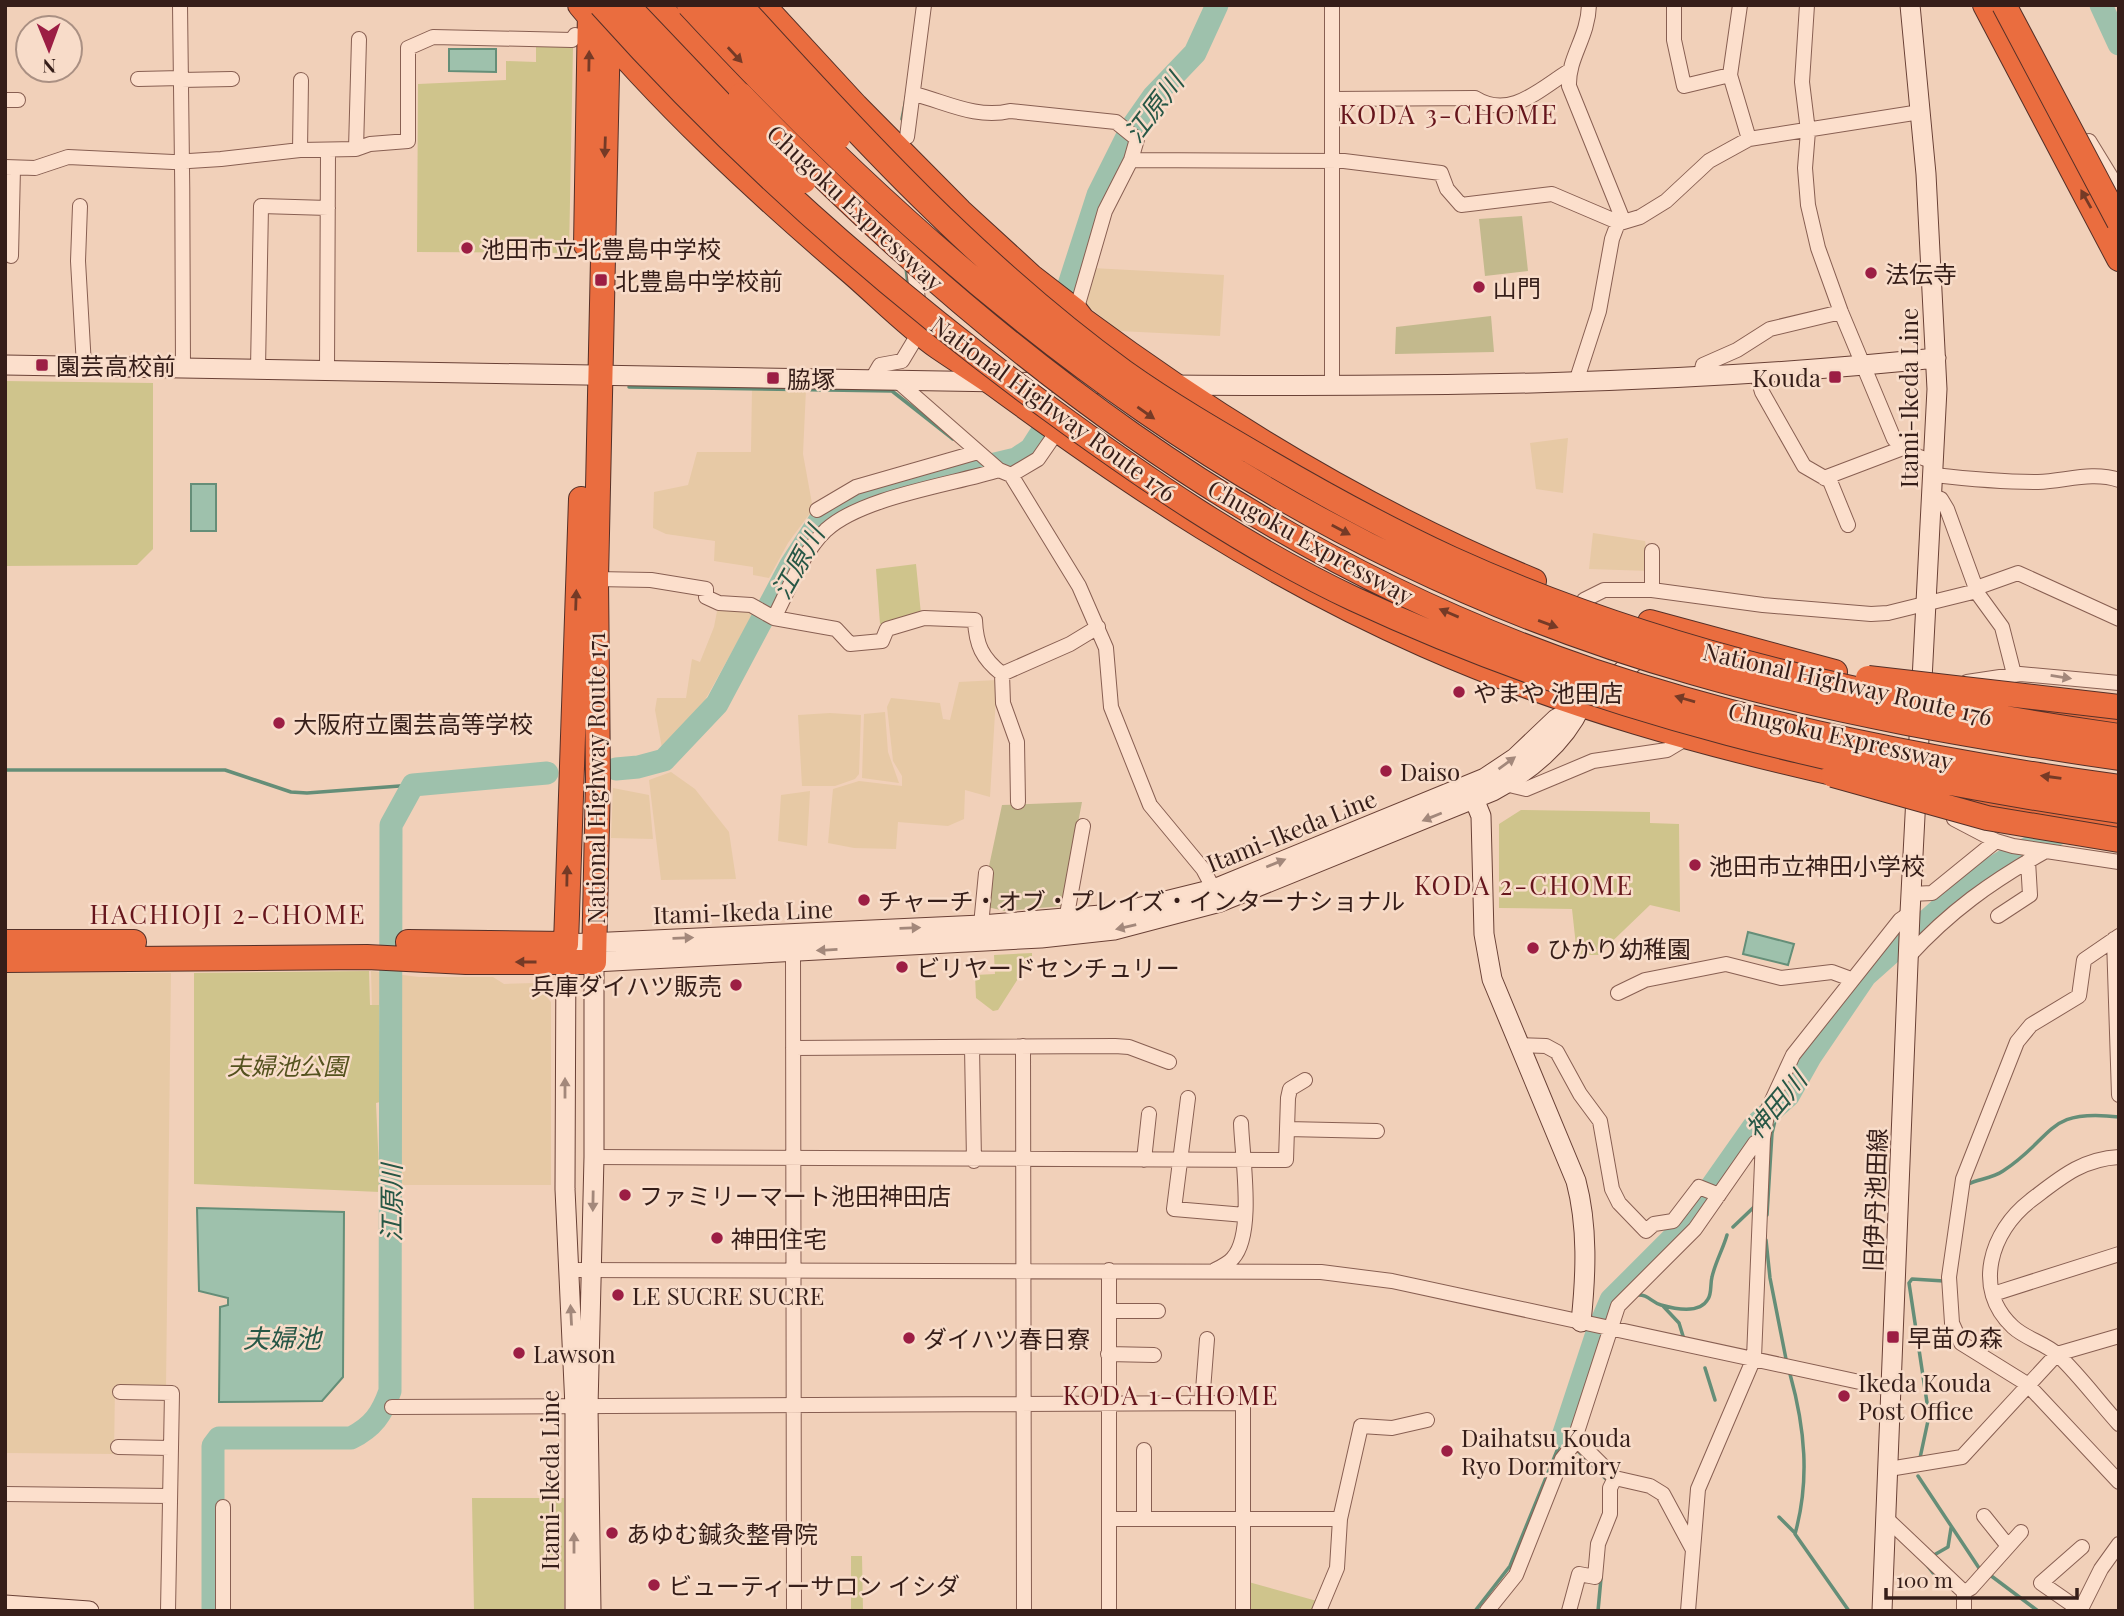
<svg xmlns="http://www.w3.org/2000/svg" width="2124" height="1616" font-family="'Playfair Display','Noto Sans JP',serif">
	<rect width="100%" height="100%" fill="#f1d0b9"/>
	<path fill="#e7c9a5" d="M1092,268L1224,275L1220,336L1119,331L1083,302Z
		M752,389H806L803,454L813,509L788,543L769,578L753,575V567L714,561L715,541L666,534L653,528L654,492L688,485L697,452H751Z
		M1568,438L1563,493L1536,489L1530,443Z
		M1593,533L1645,541L1650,571L1589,569Z
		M718,606L755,610L699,711L683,732L662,748L655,710L657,698H686L692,659L700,662L714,627Z
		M997,680L990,797L965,790L964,819L948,826L898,822L896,849L854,848L828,843L833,789L859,781L902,786V776L893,761L887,707L891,698L940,703L943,719L950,720L959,682Z
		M885,712L888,752L899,783L862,778L864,714Z
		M830,713L861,715L859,774L855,779L835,786H802L798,715Z
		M671,772L695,789L729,832L736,879L661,880L649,780Z
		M613,788L649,795L653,839L611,838Z
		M810,791L807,846L778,841L781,795Z
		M371,971L419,977H493L504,984L534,983L551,1002V1185H387L386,1007H372Z
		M5,973H171L166,1388L115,1386L114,1454L5,1453Z"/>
	<path fill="#cfc48c" d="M536,46L573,47L569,253L417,252L418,84L506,80V61L536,62Z
		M5,381L153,383V549L137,565L5,566Z
		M916,564L921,614L880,624L876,569Z
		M1521,810L1650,812V823L1679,824L1680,912L1650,905L1598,955H1577L1572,909L1499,908V824Z
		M1032,953V957L998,1010L993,1011L976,998L975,975L995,974L994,955Z
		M369,971L370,1005H379L380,1102L376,1103L380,1192L194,1184V973Z
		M472,1498H564V1611H474Z
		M851,1556H862L863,1611H851Z
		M1245,1581L1317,1601L1313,1611H1245Z"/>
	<path fill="#c3b98d" d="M1522,216L1528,271L1485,276L1479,219Z
		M1491,316L1494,352L1395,354L1396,327Z
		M1082,802L1062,906L1005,911L987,907L993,872L988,871L1002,805Z"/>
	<path fill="#9ec1ac" stroke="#658e78" stroke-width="2" d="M449,49H496V72L449,71Z
		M191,484H216V531H191Z
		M1748,932L1794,944L1788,965L1743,954Z
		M197,1208L344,1212L343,1377L322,1401L219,1402L220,1307L228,1305V1298L199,1291Z"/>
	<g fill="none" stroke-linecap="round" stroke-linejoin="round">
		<path stroke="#658e78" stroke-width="3.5" d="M902,119L907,94
			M906,268L908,284
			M629,387L892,391L953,439
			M972,460L974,466
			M5,770H225L291,792L307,793L413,785
			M1968,1184C1979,1179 1993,1178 2003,1171C2055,1137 2045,1108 2119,1117
			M1767,1215L1772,1133L1778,1108
			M1733,1227L1754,1207
			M1766,1240L1770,1278L1786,1359
			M1637,1295C1648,1294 1651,1302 1661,1305C1675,1309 1700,1314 1708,1299C1712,1293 1710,1284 1712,1277C1715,1263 1723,1249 1727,1235
			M1663,1306L1679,1323L1683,1336
			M1705,1368L1715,1400
			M1790,1374C1805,1428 1810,1480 1795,1534L1849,1611
			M1576,1449L1608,1481
			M1920,1458L1929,1416L1909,1283L1912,1279L1944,1281
			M1918,1476L1979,1568
			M1779,1517L1794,1532
			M1934,1555L1948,1547L1951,1528
			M1926,1564L1937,1578
			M1990,1575L2038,1611
			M1475,1611L1510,1566L1563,1436L1571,1444
			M1598,1611L1601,1578"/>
		<path stroke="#9ec1ac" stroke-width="23" d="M2101,5L2119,44
			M1067,291L1098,195L1132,127L1153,97L1195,53L1217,5
			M616,769L638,767L664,760L717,704L791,565L822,517L853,498L1016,459L1031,449L1040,435
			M1563,1436L1597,1333L1611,1300L1681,1230L1754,1126L1788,1096L1810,1057L1865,976L1969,883L2012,856L2072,827
			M213,1611V1446L219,1438H351C373,1427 382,1414 390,1391L391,825L413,785L547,773"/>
		<defs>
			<path id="street" d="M180,5C182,126 183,246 183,367
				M1674,5V40L1684,86L1730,75
				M1740,5L1730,75L1749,139
				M1807,5L1802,82L1808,131L1805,168L1808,205L1818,248L1841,312L1894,439L1917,456L1934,462
				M138,79L181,78
				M181,80L232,79
				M914,94C946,102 976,119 1010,111L1116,122L1137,139L1131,160L1344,161L1441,173L1447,189L1461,205L1552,194L1620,223L1640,217L1666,201L1709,161L1749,139L1920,112
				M1332,99L1475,98C1510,120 1540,89 1569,71
				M5,100H18
				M907,137L924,5
				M2089,141L2119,190
				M356,149L359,39
				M300,150L301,80
				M5,167L35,168L68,157L173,162L221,159L300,150L356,149L370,144L408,141V48L433,37L572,40L575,35
				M80,206L78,261L84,366
				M11,256L13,168
				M913,261L918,300
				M1076,311L1105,211L1131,160
				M258,368L261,206L328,208
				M327,369L328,151
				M1757,375L1762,392L1804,466L1830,481L1848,525
				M873,377L880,365L902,361L914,341
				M1700,377L1703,365L1737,350L1770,329L1841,312
				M894,378L999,470L1011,475L1079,586L1106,648L1111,707L1150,805L1203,869L1217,895
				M1576,382L1599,311L1612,239L1621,215L1569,86C1568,57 1588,38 1589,5
				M1332,387V5
				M1011,475L1038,459L1056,433
				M1934,475C1969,479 2002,482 2038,482C2066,481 2092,471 2119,480
				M1824,478L1903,448
				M1933,496L1941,499L1947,509L1978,594L2002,627L2014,674
				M817,510L856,487L978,452
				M596,579L651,580L706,589V597L719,603L751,605L774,618L836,629L850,644L882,641L887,629L924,618L975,620C976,645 982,658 1002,674
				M1976,588L2018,573L2119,619
				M1652,590V551
				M1584,600L1604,590H1652L1763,605L1871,614L1888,613L1977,591
				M774,618C789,589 802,553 826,530C862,497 950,485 999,470
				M1967,682L2020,674L2119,683
				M1505,784L1526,789L1593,761L1667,750L1687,738
				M1018,802L1017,742L1003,703L1002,674L1070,644L1098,627
				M1954,819L1996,841L2013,846L2119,862
				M1911,894L1932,893L1996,841
				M1998,916L2030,895L2028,861
				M1066,920L1083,826
				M981,925L986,873
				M2119,936L2084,960L2079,996L2031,1025L2017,1042L1963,1179L1949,1277L1952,1323L1961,1343L2027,1384L2119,1482
				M2114,939L2119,1095
				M793,952L794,1611
				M1908,957C1950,911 1991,882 2044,852
				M1618,993L1645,980L1726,964L1781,978L1832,972L1851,979
				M1520,1045L1546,1046L1557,1052L1580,1094L1600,1121L1612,1189L1619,1203L1646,1231L1654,1224L1673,1221L1699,1187L1719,1195
				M1023,1046L1024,1611
				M972,1047L974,1161
				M793,1048L1115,1046L1129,1047L1169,1062
				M1188,1098L1174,1209L1245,1215
				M1287,1129L1377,1131
				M594,1157L1286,1160L1288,1098L1290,1089L1305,1080
				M2119,1157C2081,1159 2059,1179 2030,1201C1991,1231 1972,1289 2013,1327C2026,1339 2045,1343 2058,1355C2080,1376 2099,1402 2119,1424
				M1144,1160L1149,1114
				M568,1270L1321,1272L1392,1281L1892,1389
				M1109,1270V1611
				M1215,1270C1221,1267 1229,1263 1233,1258C1255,1234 1242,1156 1241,1123
				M1993,1294L2119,1254
				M1109,1311H1158
				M1108,1354L1154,1355
				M120,1392L172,1393L168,1611
				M1202,1403L1207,1339
				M392,1407L1243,1403V1611
				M118,1447L170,1448
				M1144,1450V1519
				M1889,1469L1962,1457L2057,1354L2119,1336
				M5,1494L169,1496
				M223,1507V1611
				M1984,1516L2008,1546
				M1109,1519H1340
				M1887,1519L1964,1592V1611
				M1692,1548L1663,1494L1650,1486L1615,1478L1577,1440V1432L1618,1306L1695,1229L1755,1143L1763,1138
				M1964,1592L1971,1588L2021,1532
				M2080,1610L2041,1583L2082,1547
				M1319,1611L1337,1568L1340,1519L1361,1426L1392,1428L1427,1420
				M1487,1611L1516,1575L1562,1459L1577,1440
				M1569,1611L1579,1574L1595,1577L1598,1544L1610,1514V1488L1615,1478
				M1688,1611L1698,1489L1754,1358L1763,1138L1768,1109L1793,1055L1900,920L1910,913
				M2080,1611L2101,1569L2119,1544"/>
			<path id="secondary" d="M5,365L1113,384
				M1172,385C1427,387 1682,385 1936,358
				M1470,789L1481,816L1484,934L1492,979L1576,1181C1588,1226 1586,1275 1581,1322
				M5,1605L89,1611
				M575,1611V1407L565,1189L566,944L981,925L1113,914L1214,889L1485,778L1515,758L1556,719L1581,706L1650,648
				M591,1611L588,1407L594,1157V962L1041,938L1114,930L1220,902L1493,791C1528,772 1564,743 1581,706
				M1882,1611L1910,913L1937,389L1926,174L1910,5"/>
			<path id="highway" d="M580,5C661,103 755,190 851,272C880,297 907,325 938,347C957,360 976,372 995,385C1134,487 1266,575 1425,645C1563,706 1707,745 1854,778
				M658,5L741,95
				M763,5L856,106L960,211L1032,277L1076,311L1083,320C1223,424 1371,514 1534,581
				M1985,5L2119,259
				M586,245L590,9
				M1650,622L1835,672
				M2036,708L2119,721
				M1955,799L2119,825
				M5,942H134
				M408,942L566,944L581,499
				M5,960L367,957L466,962H594L598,779L596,579L608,29"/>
		</defs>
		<use href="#street" stroke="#885f52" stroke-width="16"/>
		<use href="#secondary" stroke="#6a4136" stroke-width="21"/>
		<use href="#highway" stroke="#553028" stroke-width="26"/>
		<use href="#street" stroke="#fcdfcc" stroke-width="14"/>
		<use href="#secondary" stroke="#fcdfcc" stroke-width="19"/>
		<use href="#highway" stroke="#ea6d3f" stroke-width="24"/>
		<defs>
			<path id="highway-bridge" d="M601,5C736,156 885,288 1047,407C1144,478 1246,548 1354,599C1599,713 1853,772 2119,811
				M627,5L727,110L804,181
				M689,5C974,313 1284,557 1695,673C1834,713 1976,737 2119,758
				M714,5L838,138
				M740,5C858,135 981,268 1124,372C1169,404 1219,433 1267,461C1327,496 1389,530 1452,559C1663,655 1891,703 2119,736
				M2004,5L2119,222
				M741,95C984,346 1257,558 1593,671C1764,728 1940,762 2119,787
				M1868,678L2119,707
				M1833,775L1987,818L2119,840"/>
		</defs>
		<use href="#highway-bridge" stroke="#553028" stroke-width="26" stroke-linecap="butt"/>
		<use href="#highway-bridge" stroke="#ea6d3f" stroke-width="24"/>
	</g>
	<defs><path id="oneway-solid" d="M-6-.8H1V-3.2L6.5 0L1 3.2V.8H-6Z" transform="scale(1.75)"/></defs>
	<g fill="#753a26">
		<use href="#oneway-solid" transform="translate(735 55) rotate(47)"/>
		<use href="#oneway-solid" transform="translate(589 61) rotate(-89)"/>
		<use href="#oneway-solid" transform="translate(605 147) rotate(92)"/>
		<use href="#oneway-solid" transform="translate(2086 199) rotate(-119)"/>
		<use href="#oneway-solid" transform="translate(1146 413) rotate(35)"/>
		<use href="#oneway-solid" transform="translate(1341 530) rotate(28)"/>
		<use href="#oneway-solid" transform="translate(576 600) rotate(-88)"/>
		<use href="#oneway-solid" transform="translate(1449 613) rotate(-157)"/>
		<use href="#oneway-solid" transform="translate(1548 624) rotate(20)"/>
		<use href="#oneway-solid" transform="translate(1685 699) rotate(-164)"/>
		<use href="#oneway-solid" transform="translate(2051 777) rotate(-172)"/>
		<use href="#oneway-solid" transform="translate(567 876) rotate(-89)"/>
		<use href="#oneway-solid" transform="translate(526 962) rotate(-180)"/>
	</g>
	<g fill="#a3887b">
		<use href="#oneway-solid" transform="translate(2061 677) rotate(9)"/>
		<use href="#oneway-solid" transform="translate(1507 763) rotate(-36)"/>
		<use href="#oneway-solid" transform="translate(1432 817) rotate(158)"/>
		<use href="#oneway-solid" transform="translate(1276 863) rotate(-22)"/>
		<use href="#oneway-solid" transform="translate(1126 927) rotate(167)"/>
		<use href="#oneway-solid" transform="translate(910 928) rotate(-2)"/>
		<use href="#oneway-solid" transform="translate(683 938) rotate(-2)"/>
		<use href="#oneway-solid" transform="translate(827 950) rotate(177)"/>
		<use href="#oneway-solid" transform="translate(565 1088) rotate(-90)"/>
		<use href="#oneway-solid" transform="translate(593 1201) rotate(91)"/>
		<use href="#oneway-solid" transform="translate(571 1315) rotate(-93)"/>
		<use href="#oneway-solid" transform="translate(574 1543) rotate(-90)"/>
	</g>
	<g fill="#9c1e44" stroke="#f8dcc9" stroke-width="2.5">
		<circle cx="467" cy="248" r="7"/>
		<circle cx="1871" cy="273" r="7"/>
		<rect x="594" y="273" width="14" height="14" rx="3.5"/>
		<circle cx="1479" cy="287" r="7"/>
		<rect x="35" y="358" width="14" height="14" rx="3.5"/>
		<rect x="1828" y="370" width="14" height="14" rx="3.5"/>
		<rect x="766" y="371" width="14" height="14" rx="3.5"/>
		<circle cx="1459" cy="692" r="7"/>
		<circle cx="279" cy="723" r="7"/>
		<circle cx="1386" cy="771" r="7"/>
		<circle cx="1695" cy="865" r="7"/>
		<circle cx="864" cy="900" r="7"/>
		<circle cx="1533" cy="948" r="7"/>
		<circle cx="902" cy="967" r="7"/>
		<circle cx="736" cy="985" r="7"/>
		<circle cx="625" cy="1195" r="7"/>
		<circle cx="717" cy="1238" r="7"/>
		<circle cx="618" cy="1295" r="7"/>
		<rect x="1886" y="1330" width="14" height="14" rx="3.5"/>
		<circle cx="909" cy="1338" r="7"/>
		<circle cx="519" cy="1353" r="7"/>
		<circle cx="1844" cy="1396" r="7"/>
		<circle cx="1447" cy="1451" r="7"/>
		<circle cx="612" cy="1533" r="7"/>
		<circle cx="654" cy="1585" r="7"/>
	</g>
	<g text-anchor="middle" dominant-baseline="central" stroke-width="5" stroke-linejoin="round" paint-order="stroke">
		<g font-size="24" fill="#361e19" stroke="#f8dcc9">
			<text transform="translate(856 207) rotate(43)">Chugoku Expressway</text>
			<text transform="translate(1908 398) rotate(-90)">Itami-Ikeda Line</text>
			<text transform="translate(1054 408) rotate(36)">National Highway Route 176</text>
			<text transform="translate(1311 541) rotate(29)">Chugoku Expressway</text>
			<text transform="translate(1848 683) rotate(13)">National Highway Route 176</text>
			<text transform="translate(1841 735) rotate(13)">Chugoku Expressway</text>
			<text transform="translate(595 778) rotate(-90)">National Highway Route 171</text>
			<text transform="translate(1291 830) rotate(-22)">Itami-Ikeda Line</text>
			<text transform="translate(743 911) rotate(-2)">Itami-Ikeda Line</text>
			<text transform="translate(1874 1200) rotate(-88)">旧伊丹池田線</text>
			<text transform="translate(549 1480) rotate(-90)">Itami-Ikeda Line</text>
		</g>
		<g font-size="24" fill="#361e19" stroke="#f8dcc9" text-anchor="start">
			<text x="481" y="248">池田市立北豊島中学校</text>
			<text x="1885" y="273">法伝寺</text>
			<text x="615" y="280">北豊島中学校前</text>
			<text x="1493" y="287">山門</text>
			<text x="56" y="365">園芸高校前</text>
			<text x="1821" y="377" text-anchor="end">Kouda</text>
			<text x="787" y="378">脇塚</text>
			<text x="1473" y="692">やまや 池田店</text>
			<text x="293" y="723">大阪府立園芸高等学校</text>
			<text x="1400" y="771">Daiso</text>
			<text x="1709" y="865">池田市立神田小学校</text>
			<text x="878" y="900">チャーチ・オブ・プレイズ・インターナショナル</text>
			<text x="1547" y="948">ひかり幼稚園</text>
			<text x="916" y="967">ビリヤードセンチュリー</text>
			<text x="722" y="985" text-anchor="end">兵庫ダイハツ販売</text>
			<text x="639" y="1195">ファミリーマート池田神田店</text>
			<text x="731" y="1238">神田住宅</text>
			<text x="632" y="1295">LE SUCRE SUCRE</text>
			<text x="1907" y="1337">早苗の森</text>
			<text x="923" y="1338">ダイハツ春日寮</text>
			<text x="533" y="1353">Lawson</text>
			<text x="1858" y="1382">Ikeda Kouda<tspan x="1858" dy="28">Post Office</tspan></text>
			<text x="1461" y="1437">Daihatsu Kouda<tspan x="1461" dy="28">Ryo Dormitory</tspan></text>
			<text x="626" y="1533">あゆむ鍼灸整骨院</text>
			<text x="668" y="1585">ビューティーサロン イシダ</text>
		</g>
		<g font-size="24" font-style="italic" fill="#54521e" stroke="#f8dcc9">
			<text x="287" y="1065">夫婦池公園</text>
		</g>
		<g font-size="26" font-style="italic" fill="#275746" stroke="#f8dcc9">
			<text transform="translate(1153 107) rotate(-53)">江原川</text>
			<text transform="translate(797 562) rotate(-61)">江原川</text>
			<text transform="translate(1775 1104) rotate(-50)">神田川</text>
			<text transform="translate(390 1203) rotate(-90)">江原川</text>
			<text x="282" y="1337">夫婦池</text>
		</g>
		<g font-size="26" letter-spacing="2" fill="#66151c" stroke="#f8dcc9">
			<text x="1449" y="113">KODA 3-CHOME</text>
			<text x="1524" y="884">KODA 2-CHOME</text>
			<text x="228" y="913">HACHIOJI 2-CHOME</text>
			<text x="1171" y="1394">KODA 1-CHOME</text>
		</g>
	</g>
	<rect width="2124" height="1616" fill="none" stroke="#361e19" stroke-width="14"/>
	<g transform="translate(49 49) rotate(179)"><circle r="33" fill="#f8dcc9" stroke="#aa9083" stroke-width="2"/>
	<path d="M0-5L12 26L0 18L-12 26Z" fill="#9c1e44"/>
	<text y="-10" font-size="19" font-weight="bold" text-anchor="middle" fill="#361e19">N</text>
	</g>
	<path d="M1886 1588v10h191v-10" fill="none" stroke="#361e19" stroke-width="3.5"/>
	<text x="1896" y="1588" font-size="21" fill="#361e19" stroke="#f8dcc9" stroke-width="5" paint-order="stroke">100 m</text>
</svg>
